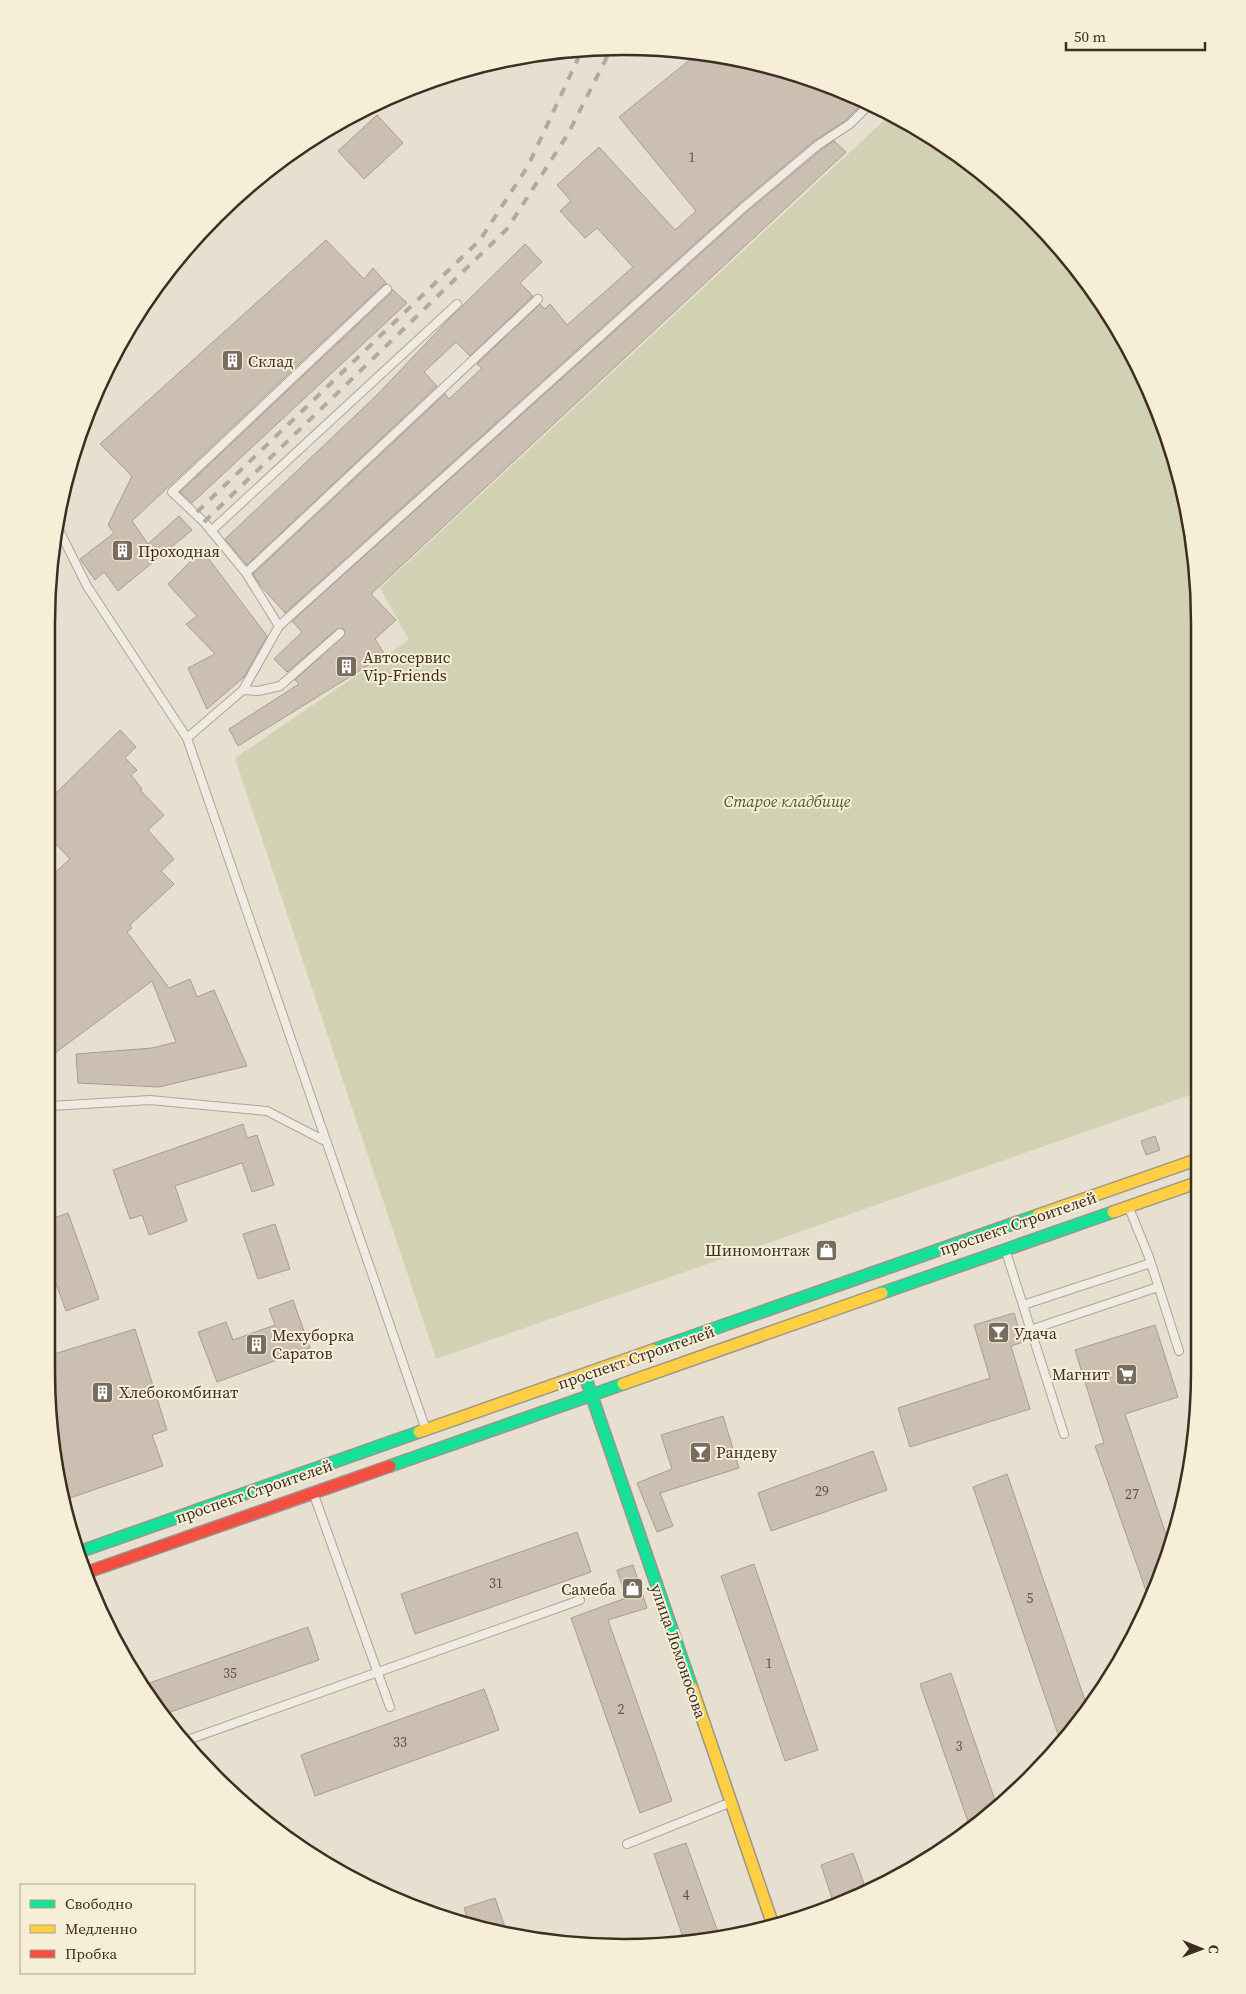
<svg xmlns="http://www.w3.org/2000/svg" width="1246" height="1994" font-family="'Source Serif 4',serif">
	<rect width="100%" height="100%" fill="#e7e0d1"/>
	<path fill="#d1d1b3" d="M891,114L974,166L1080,272L1140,368L1180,473L1198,585L1196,1093L436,1359L235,758L409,640L380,588Z"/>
	<path fill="#cbbfb2" stroke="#a89c90" d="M697,54L773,66L865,101L846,120L814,141L740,203L285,613L260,585L253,574L445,394L449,399L482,368L477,364L540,304L545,309L550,304L567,325L633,267L597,228L585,238L560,211L571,201L557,185L599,147L675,230L696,211L619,117Z
		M377,115L403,143L364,179L338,151Z
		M834,141L846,152L371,594L396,620L375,639L385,655L238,746L229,729L299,684L295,680L345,634L344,629H337L287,672L274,659L302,632L292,621L748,211L821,150Z
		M326,240L364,279L373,268L387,284L383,285L132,521L148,544L179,516L192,530L118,591L104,572L95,580L80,559L114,533L108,525L132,476L100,444Z
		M525,244L542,262L520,283L533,296L470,356L456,342L424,372L437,386L247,565L225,539L376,396L449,319Z
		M392,289L407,303L192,503L180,492L391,293Z
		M202,550L267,636L244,677L207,709L188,668L215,654L186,624L197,616L168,584Z
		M120,730L136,747L125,758L137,770L131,775L142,789L140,790L164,815L148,830L174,859L161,871L174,884L130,925L132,928L127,932L169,988L190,979L197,997L214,990L247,1066L159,1087L78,1083L76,1054L152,1048L176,1042L152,981L51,1056V876L70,859L51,839V798Z
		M243,1124L247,1138L257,1135L274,1185L252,1192L242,1163L175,1186L187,1221L149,1235L142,1215L130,1219L113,1170Z
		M1155,1136L1160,1150L1146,1155L1141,1141Z
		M68,1213L99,1299L66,1311L51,1270V1219Z
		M275,1224L290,1269L258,1279L243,1234Z
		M293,1300L310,1348L217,1382L198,1332L226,1322L233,1340L275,1325L269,1309Z
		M1014,1313L1023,1342L1011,1346L1030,1409L910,1447L898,1408L990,1378L974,1325Z
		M1155,1325L1178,1397L1125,1414L1169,1543L1156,1591L1150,1602L1095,1446L1104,1443L1075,1350Z
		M135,1329L167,1430L152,1435L163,1466L64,1500L51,1447V1355Z
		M723,1416L739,1468L660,1493L673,1526L657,1532L637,1483L672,1469L661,1435Z
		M873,1451L887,1490L771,1531L758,1493Z
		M1007,1474L1088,1709L1080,1722L1061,1743L973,1487Z
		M577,1532L591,1572L415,1634L401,1594Z
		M754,1564L818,1750L785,1761L721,1576Z
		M633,1565L647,1608L608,1620L672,1801L640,1813L571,1618L626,1598L617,1570Z
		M308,1627L319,1660L162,1715L141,1686Z
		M951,1673L998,1809L971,1830L920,1684Z
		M484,1689L499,1730L315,1796L301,1755Z
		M686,1843L719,1935L684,1940L654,1854Z
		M853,1853L867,1892L835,1907L821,1865Z
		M495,1898L508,1936L470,1926L464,1908Z"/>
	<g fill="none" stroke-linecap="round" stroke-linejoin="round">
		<defs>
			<path id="lane" d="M235,198L248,185
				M57,526L87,586L187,738L425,1427
				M211,531L457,304
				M246,573L538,299
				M279,626L246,573L204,522L172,492L387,289
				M243,690L258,691L280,686L340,633
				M187,738L243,690L279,626L744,207L818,145L850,124L871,103
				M51,1106L150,1100L267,1111L327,1142
				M1129,1208L1149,1257L1179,1351
				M1006,1252L1064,1434
				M1023,1305L1151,1263
				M1030,1330L1158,1287
				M314,1495L390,1707
				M182,1742L580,1600
				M627,1844L729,1803"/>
			<path id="fast" d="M882,1293L1113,1212
				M653,1350L1038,1215
				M586,1379L692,1688
				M390,1466L623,1384
				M76,1553L419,1432"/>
			<path id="slow" d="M1113,1212L1196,1183
				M1038,1215L1196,1160
				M623,1384L882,1293
				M419,1432L653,1350
				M692,1688L774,1928"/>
			<path id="jam" d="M85,1573L390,1466"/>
		</defs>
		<use href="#lane" stroke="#ada599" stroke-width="10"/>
		<use href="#fast" stroke="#9c958a" stroke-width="14"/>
		<use href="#slow" stroke="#9c958a" stroke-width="14"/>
		<use href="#jam" stroke="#9c958a" stroke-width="14"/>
		<use href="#lane" stroke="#efebe3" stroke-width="8"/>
		<use href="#fast" stroke="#16e098" stroke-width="11"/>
		<use href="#slow" stroke="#ffcf43" stroke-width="11"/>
		<use href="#jam" stroke="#f24e42" stroke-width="11"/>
		<path stroke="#afaaa2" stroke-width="4" stroke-dasharray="9 9" stroke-linecap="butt" d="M197,512L480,240L528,166L582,50
			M204,522L507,229L568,134L611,49"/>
	</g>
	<defs>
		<symbol id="building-square" viewBox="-11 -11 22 22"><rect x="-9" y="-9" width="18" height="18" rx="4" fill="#786c5e" stroke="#f7eed8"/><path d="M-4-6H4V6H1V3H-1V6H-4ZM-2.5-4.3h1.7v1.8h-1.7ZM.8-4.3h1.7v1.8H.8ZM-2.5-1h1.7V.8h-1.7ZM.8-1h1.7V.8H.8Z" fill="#fff"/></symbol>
		<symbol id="shop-square" viewBox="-11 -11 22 22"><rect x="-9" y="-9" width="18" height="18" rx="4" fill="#786c5e" stroke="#f7eed8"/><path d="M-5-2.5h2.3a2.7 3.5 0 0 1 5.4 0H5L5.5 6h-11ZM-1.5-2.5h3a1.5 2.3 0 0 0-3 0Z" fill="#fff"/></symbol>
		<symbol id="bar-square" viewBox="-11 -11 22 22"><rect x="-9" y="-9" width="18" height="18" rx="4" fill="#786c5e" stroke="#f7eed8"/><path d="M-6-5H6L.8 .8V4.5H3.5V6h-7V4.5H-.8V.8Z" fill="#fff"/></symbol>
		<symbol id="supermarket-square" viewBox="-11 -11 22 22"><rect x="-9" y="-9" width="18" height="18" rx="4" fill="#786c5e" stroke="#f7eed8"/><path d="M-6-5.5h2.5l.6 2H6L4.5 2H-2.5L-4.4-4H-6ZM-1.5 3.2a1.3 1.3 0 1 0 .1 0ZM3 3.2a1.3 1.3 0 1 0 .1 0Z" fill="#fff"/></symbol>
	</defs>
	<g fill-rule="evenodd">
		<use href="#building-square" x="220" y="348" width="25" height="25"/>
		<use href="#building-square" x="110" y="538" width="25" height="25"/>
		<use href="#building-square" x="334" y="654" width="25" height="25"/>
		<use href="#shop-square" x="814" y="1238" width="25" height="25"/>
		<use href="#bar-square" x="986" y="1320" width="25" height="25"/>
		<use href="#building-square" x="244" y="1332" width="25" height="25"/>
		<use href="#supermarket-square" x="1114" y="1362" width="25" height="25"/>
		<use href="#building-square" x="90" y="1380" width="25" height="25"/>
		<use href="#bar-square" x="688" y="1440" width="25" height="25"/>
		<use href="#shop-square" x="620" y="1576" width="25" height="25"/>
	</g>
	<g text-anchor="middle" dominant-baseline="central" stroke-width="4" stroke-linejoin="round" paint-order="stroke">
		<g font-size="14" fill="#605244">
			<text x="692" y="157">1</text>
			<text x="822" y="1491">29</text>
			<text x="1132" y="1494">27</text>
			<text x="496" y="1583">31</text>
			<text x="1030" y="1598">5</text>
			<text x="769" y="1663">1</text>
			<text x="230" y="1673">35</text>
			<text x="621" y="1709">2</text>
			<text x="400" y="1742">33</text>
			<text x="959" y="1746">3</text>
			<text x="686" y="1895">4</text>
		</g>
		<g font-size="16" fill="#3d2e20" stroke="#f7eed8" text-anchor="start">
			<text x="248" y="361">Склад</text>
			<text x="138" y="551">Проходная</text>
			<text x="363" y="657">Автосервис<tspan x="363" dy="18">Vip-Friends</tspan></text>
			<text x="810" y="1250" text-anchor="end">Шиномонтаж</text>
			<text x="1014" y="1333">Удача</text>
			<text x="272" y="1335">Мехуборка<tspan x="272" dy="18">Саратов</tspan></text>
			<text x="1110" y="1374" text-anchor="end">Магнит</text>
			<text x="119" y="1392">Хлебокомбинат</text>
			<text x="716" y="1452">Рандеву</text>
			<text x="616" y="1589" text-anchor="end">Самеба</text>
		</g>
		<g font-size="16" font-style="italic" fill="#4d5a26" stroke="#f7eed8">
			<text x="787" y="801">Старое кладбище</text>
		</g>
		<g font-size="16" fill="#3d2e20" stroke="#f7eed8">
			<text transform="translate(1018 1223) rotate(-19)">проспект Строителей</text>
			<text transform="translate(636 1357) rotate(-19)">проспект Строителей</text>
			<text transform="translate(254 1491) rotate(-19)">проспект Строителей</text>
			<text transform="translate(679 1651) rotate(71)">улица Ломоносова</text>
		</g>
	</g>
	<path d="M0 0H1246V1994H0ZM623 55H623A568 568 0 0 1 1191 623V1371A568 568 0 0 1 623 1939H623A568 568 0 0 1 55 1371V623A568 568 0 0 1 623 55Z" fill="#f7eed8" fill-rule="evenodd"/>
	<path fill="none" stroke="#3d2e20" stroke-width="2.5" d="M623 55H623A568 568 0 0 1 1191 623V1371A568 568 0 0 1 623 1939H623A568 568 0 0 1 55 1371V623A568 568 0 0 1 623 55Z"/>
	<rect x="20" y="1884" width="175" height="90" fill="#f7eed8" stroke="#ada18e"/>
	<rect x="30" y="1900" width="25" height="8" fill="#16e098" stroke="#ada18e"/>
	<text x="65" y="1909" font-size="15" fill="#3d2e20">Свободно</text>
	<rect x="30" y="1925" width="25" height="8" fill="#ffcf43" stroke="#ada18e"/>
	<text x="65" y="1934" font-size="15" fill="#3d2e20">Медленно</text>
	<rect x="30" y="1950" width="25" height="8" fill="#f24e42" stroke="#ada18e"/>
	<text x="65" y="1959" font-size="15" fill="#3d2e20">Пробка</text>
	<g transform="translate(1201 1949) rotate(91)" stroke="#f7eed8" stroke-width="4" paint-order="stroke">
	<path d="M0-4L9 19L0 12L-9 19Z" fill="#3d2e20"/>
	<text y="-8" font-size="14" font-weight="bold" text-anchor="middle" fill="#3d2e20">С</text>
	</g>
	<path d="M1066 42v8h139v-8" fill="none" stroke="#3d2e20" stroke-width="2.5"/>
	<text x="1074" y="42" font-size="15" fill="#3d2e20" stroke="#f7eed8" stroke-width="4" paint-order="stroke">50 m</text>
</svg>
